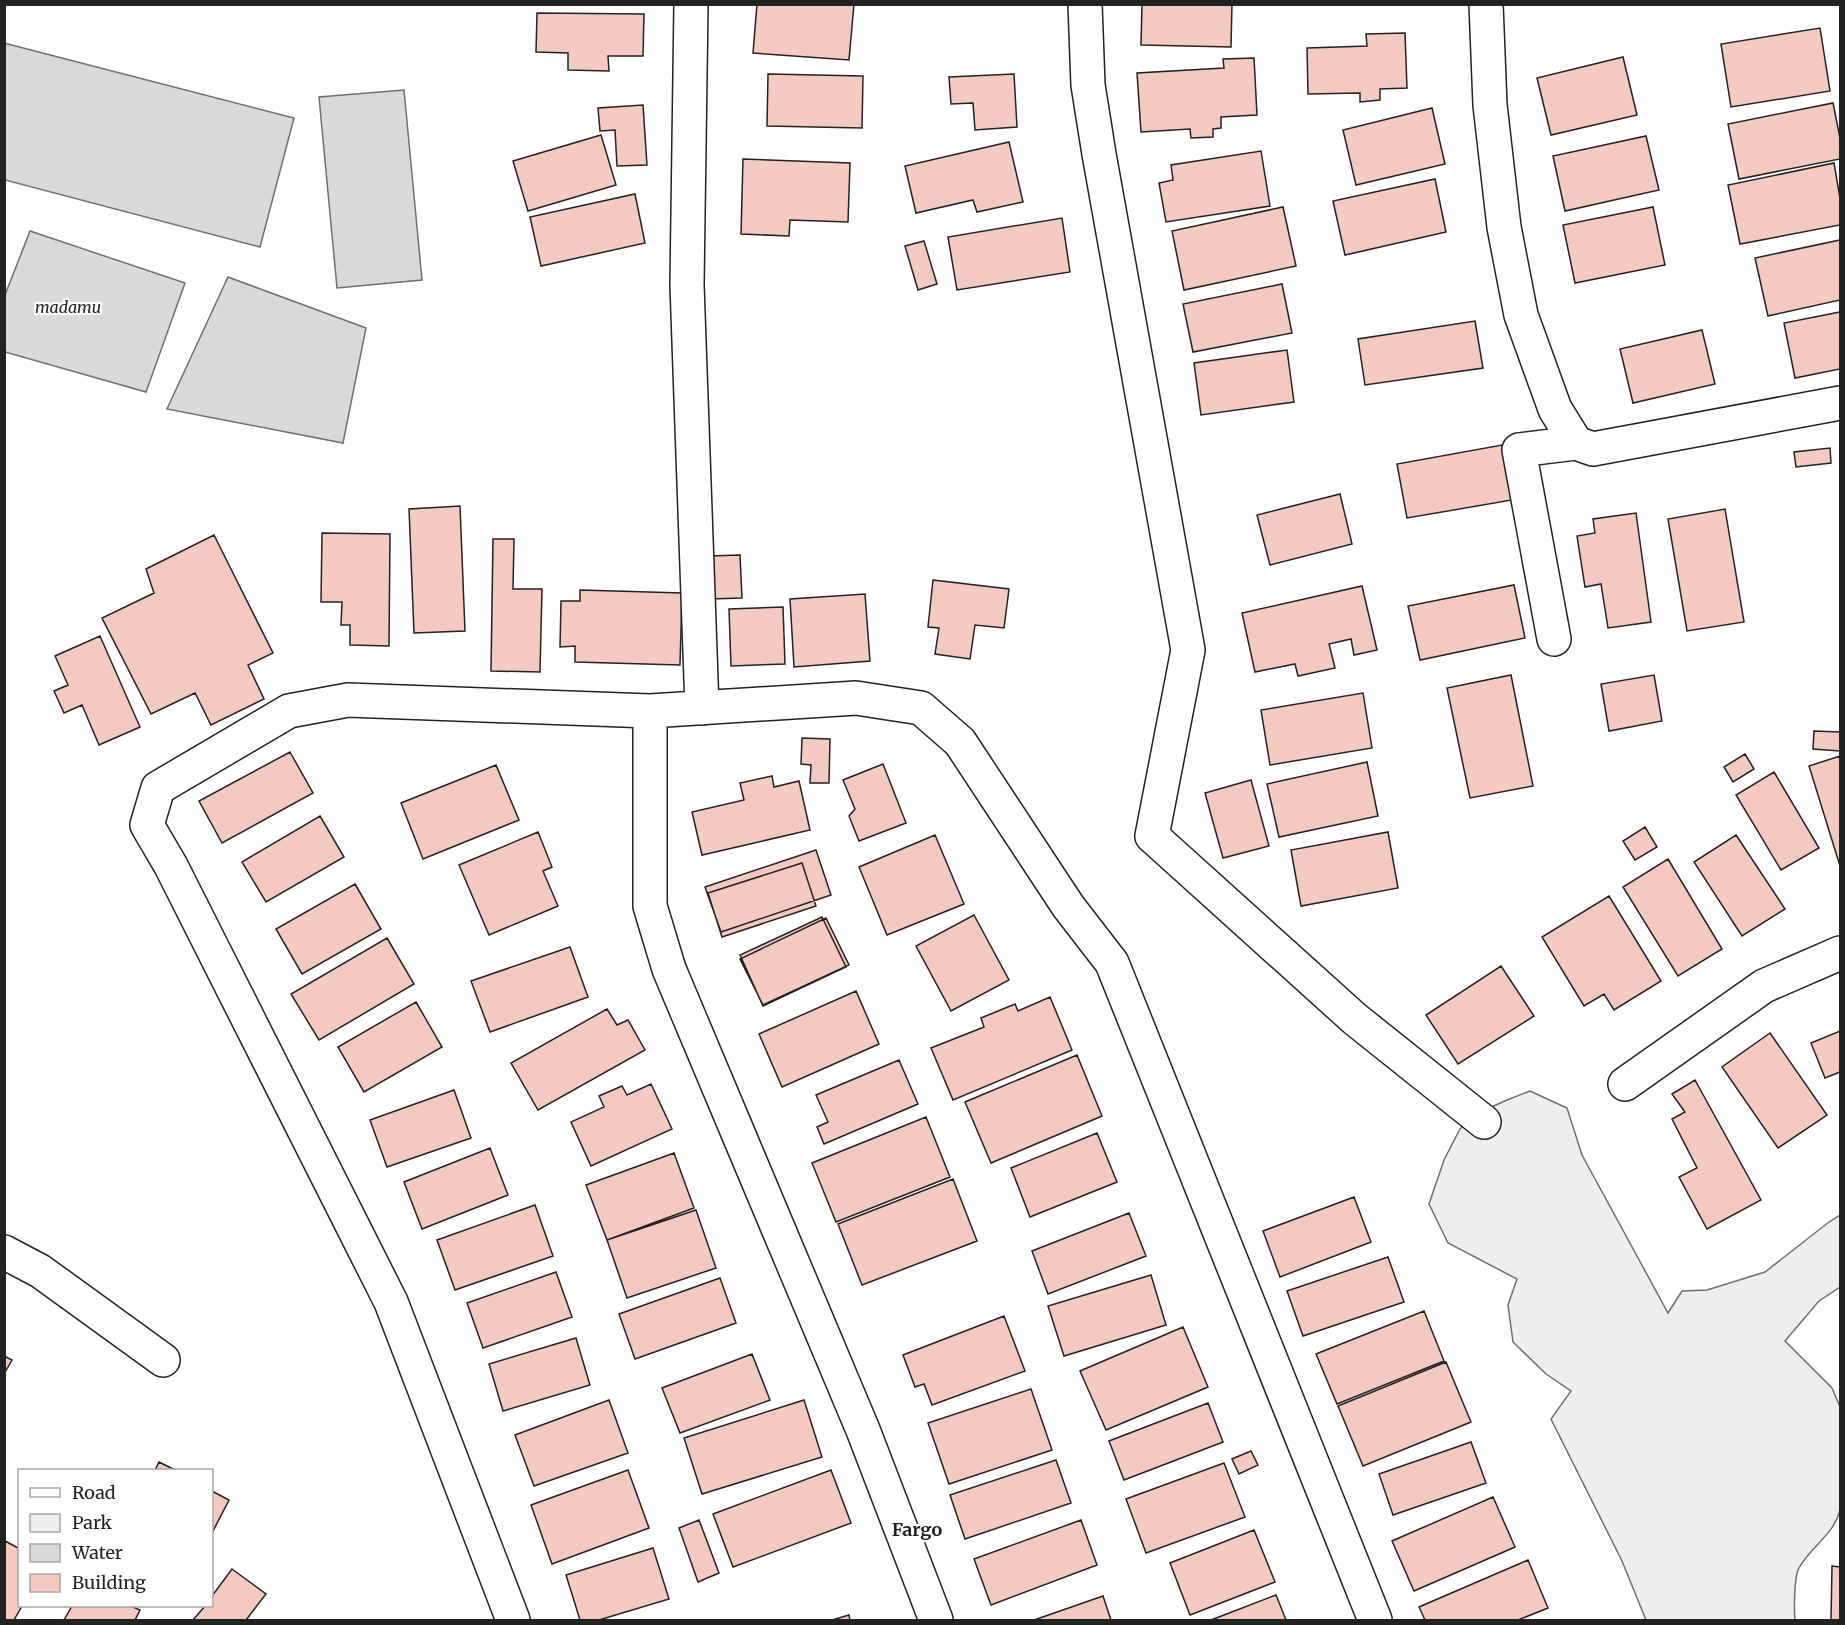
<svg xmlns="http://www.w3.org/2000/svg" width="1845" height="1625" font-family="Merriweather,serif">
	<rect width="100%" height="100%" fill="#fff"/>
	<path fill="#eee" stroke="#6f6f6f" stroke-width="1.5" d="M1530,1091L1567,1108L1582,1155L1668,1313L1682,1291L1707,1290L1765,1272L1829,1222L1840,1215V1287L1819,1301L1785,1341L1832,1388L1840,1407V1510C1834,1535 1810,1547 1799,1568C1794,1576 1794,1611 1795,1620H1646L1622,1561L1551,1419L1571,1391L1546,1374L1513,1342L1508,1305L1517,1279L1448,1243L1429,1204L1444,1160L1460,1129L1478,1113L1507,1100Z"/>
	<path fill="#d9d9d9" stroke="#6f6f6f" stroke-width="1.5" d="M4,43L294,118L260,247L5,180Z
		M404,90L422,280L337,288L319,97Z
		M30,231L185,283L146,392L5,352V295Z
		M228,277L366,328L343,443L167,409Z"/>
	<path fill="#f3c9c0" stroke="#222" stroke-width="1.5" d="M757,4H854L849,60L753,53Z
		M1142,4H1232L1231,47L1141,45Z
		M537,13L644,14L643,56H608L609,71L568,70V53L536,52Z
		M1820,28L1830,91L1731,107L1721,44Z
		M1405,33L1407,88L1380,89V100L1360,102V93L1308,94L1307,48L1367,46L1366,34Z
		M1623,57L1637,115L1551,135L1537,78Z
		M1254,58L1257,115L1221,117V128L1213,129V137L1191,138L1190,129L1141,132L1137,73L1224,68L1223,59Z
		M768,74L863,76L862,128L767,126Z
		M1014,74L1017,127L975,130L973,103L951,104L949,77Z
		M1833,103L1840,138V159L1739,179L1728,124Z
		M643,105L647,165L617,166L615,130L600,131L598,108Z
		M1432,108L1445,164L1356,185L1343,130Z
		M601,135L616,185L528,211L513,161Z
		M1646,136L1659,190L1565,211L1553,156Z
		M1009,142L1023,202L977,212L973,200L916,213L905,166Z
		M1261,151L1270,206L1166,222L1159,183L1173,180L1171,165Z
		M743,159L850,163L848,222L790,220L789,236L741,234Z
		M1834,163L1840,198V225L1740,244L1728,185Z
		M1435,179L1446,232L1345,255L1333,201Z
		M635,194L645,243L541,266L530,217Z
		M1283,207L1296,266L1184,290L1172,231Z
		M1653,207L1665,265L1575,283L1563,225Z
		M1062,218L1070,272L957,290L948,237Z
		M1840,240V300L1768,316L1755,258Z
		M924,241L937,284L918,290L905,246Z
		M1282,284L1292,333L1193,352L1183,304Z
		M1840,312V369L1795,378L1784,323Z
		M1475,321L1483,368L1365,385L1358,339Z
		M1702,330L1715,384L1633,403L1620,349Z
		M1287,350L1294,402L1201,415L1194,363Z
		M1502,445L1512,500L1407,518L1397,464Z
		M1830,448L1831,463L1796,467L1794,452Z
		M1340,494L1352,544L1270,565L1257,515Z
		M460,506L465,631L414,633L409,509Z
		M1725,509L1744,622L1687,631L1668,519Z
		M1636,513L1651,622L1608,628L1601,584L1585,587L1577,536L1595,533L1593,519Z
		M322,533L390,534L389,646L350,645V625H341L342,602H321Z
		M214,535L273,653L248,665L264,699L211,725L195,693L151,714L102,618L154,593L146,569Z
		M493,539H514L513,589H542L540,672L491,671Z
		M740,555L742,598L710,599L709,556Z
		M933,580L1009,589L1004,628L975,625L970,659L935,654L939,628L928,627Z
		M1514,585L1525,638L1420,660L1408,606Z
		M1362,586L1377,650L1354,655L1351,639L1329,644L1335,668L1298,676L1295,664L1255,672L1242,613Z
		M580,590L682,593L680,665L575,662V646L560,647L561,601H580Z
		M865,594L870,661L794,667L790,599Z
		M783,607L785,664L731,666L729,609Z
		M100,636L140,727L99,745L82,705L64,713L54,691L68,685L55,656Z
		M1511,675L1533,786L1470,798L1447,688Z
		M1654,675L1662,721L1609,731L1601,684Z
		M1363,693L1372,748L1270,765L1261,710Z
		M1814,731L1840,732V751L1813,749Z
		M802,738L830,739L829,783H810L811,765L801,764Z
		M290,752L313,793L222,843L199,801Z
		M1745,754L1754,769L1733,782L1724,767Z
		M1840,756V866L1809,766Z
		M1367,762L1378,816L1279,837L1267,784Z
		M883,764L906,823L859,841L849,816L855,809L843,780Z
		M496,765L519,820L423,859L401,803Z
		M1774,772L1819,848L1781,870L1736,795Z
		M772,776L774,787L799,781L810,830L702,855L692,812L744,800L740,783Z
		M1251,780L1269,846L1223,858L1205,793Z
		M320,816L344,857L266,902L242,862Z
		M1645,827L1657,847L1635,860L1623,841Z
		M538,832L552,867L543,871L558,906L489,935L459,865Z
		M1388,832L1398,888L1301,906L1291,850Z
		M935,835L964,904L887,935L859,867Z
		M1736,835L1785,909L1742,936L1694,862Z
		M816,850L831,895L721,932L705,887Z
		M1668,859L1722,949L1678,976L1623,887Z
		M802,863L816,906L722,937L708,893Z
		M355,884L381,929L302,974L276,929Z
		M1609,896L1661,981L1614,1010L1604,994L1584,1006L1542,937Z
		M974,915L1009,980L951,1011L916,946Z
		M822,917L846,967L763,1006L740,955Z
		M826,918L849,965L763,1005L740,959Z
		M387,938L414,984L319,1040L291,994Z
		M570,947L588,997L490,1032L471,981Z
		M1501,966L1534,1016L1458,1064L1426,1015Z
		M856,991L879,1044L782,1087L759,1034Z
		M1050,997L1072,1050L953,1100L931,1048L984,1027L981,1018L1015,1004L1018,1011Z
		M416,1002L442,1047L364,1092L338,1047Z
		M607,1009L617,1025L628,1020L645,1050L538,1110L511,1063Z
		M1840,1031V1072L1825,1078L1811,1043Z
		M1770,1033L1827,1115L1778,1148L1722,1067Z
		M1077,1055L1102,1116L991,1163L965,1102Z
		M899,1060L918,1104L824,1144L817,1127L828,1122L816,1095Z
		M1695,1080L1761,1200L1707,1229L1679,1177L1697,1168L1672,1119L1685,1112L1672,1094Z
		M651,1084L672,1129L591,1166L571,1122L604,1107L599,1096L622,1086L627,1095Z
		M454,1090L471,1138L387,1167L370,1120Z
		M926,1117L950,1177L836,1222L812,1163Z
		M1097,1133L1117,1182L1030,1217L1011,1168Z
		M490,1148L508,1195L422,1229L404,1182Z
		M674,1153L694,1208L607,1240L586,1185Z
		M953,1179L977,1241L862,1285L838,1224Z
		M1354,1197L1371,1242L1280,1277L1263,1231Z
		M535,1205L553,1256L455,1290L437,1240Z
		M696,1210L716,1268L627,1298L607,1240Z
		M1129,1213L1146,1256L1048,1294L1032,1251Z
		M1388,1257L1404,1302L1303,1336L1287,1291Z
		M556,1272L572,1317L483,1348L467,1303Z
		M1151,1275L1166,1325L1064,1356L1048,1306Z
		M720,1278L736,1323L635,1359L619,1314Z
		M1424,1311L1444,1361L1337,1404L1316,1354Z
		M1004,1316L1025,1371L932,1405L924,1384L915,1387L903,1355Z
		M1183,1327L1208,1387L1106,1430L1080,1371Z
		M576,1338L590,1385L503,1411L489,1364Z
		M752,1354L770,1400L680,1433L662,1388Z
		M4,1356L12,1360L4,1374Z
		M1446,1362L1471,1422L1363,1466L1338,1406Z
		M1031,1389L1052,1450L949,1484L928,1423Z
		M609,1400L628,1453L534,1486L515,1435Z
		M804,1400L822,1457L702,1494L684,1438Z
		M1208,1403L1223,1442L1124,1480L1109,1441Z
		M1471,1442L1486,1483L1393,1515L1379,1474Z
		M1251,1451L1258,1465L1239,1474L1232,1459Z
		M1056,1460L1071,1503L965,1539L950,1495Z
		M159,1462L175,1470H155Z
		M1224,1463L1245,1517L1146,1553L1126,1499Z
		M628,1470L649,1528L552,1564L531,1505Z
		M831,1470L851,1523L733,1567L713,1514Z
		M212,1491L229,1500L212,1533Z
		M1493,1497L1515,1547L1414,1591L1392,1541Z
		M699,1520L719,1573L698,1582L679,1528Z
		M1081,1520L1097,1565L991,1605L974,1559Z
		M1254,1530L1275,1582L1190,1615L1170,1563Z
		M5,1541L20,1549V1606H22L14,1620H4Z
		M653,1548L669,1599L599,1620H580L566,1575Z
		M1528,1560L1548,1608L1518,1620H1425L1419,1607Z
		M1832,1566L1840,1567V1620H1831Z
		M232,1569L266,1594L246,1620H193L205,1606H212V1596Z
		M1276,1595L1286,1620H1211Z
		M1103,1596L1111,1620H1034Z
		M72,1606H131L140,1610L135,1620H64Z
		M849,1615L850,1620H832Z"/>
	<g fill="none" stroke-linecap="round" stroke-linejoin="round">
		<defs>
			<path id="minor" d="M691,4L687,285L702,708
				M1085,4L1088,85L1099,154L1188,650L1152,836L1355,1019L1484,1122
				M1486,4L1490,105L1504,227L1521,315L1555,409L1576,443L1593,449L1840,403
				M1554,639L1519,450L1576,443
				M650,711V906L669,969L863,1430L936,1620
				M1625,1084L1764,986L1840,953
				M4,1252L40,1271L163,1360
				M513,1620L391,1302L171,866L147,825L158,788L289,711L348,700L650,711L856,698L921,708L960,742L1068,906L1112,963L1375,1620"/>
		</defs>
		<use href="#minor" stroke="#222" stroke-width="36"/>
		<use href="#minor" stroke="#fff" stroke-width="33"/>
	</g>
	<g text-anchor="middle" dominant-baseline="central" stroke-width="4.5" stroke-linejoin="round" paint-order="stroke">
		<g font-size="16" font-style="italic" fill="#222" stroke="#fff">
			<text x="68" y="307">madamu</text>
		</g>
		<g font-size="18" font-weight="bold" fill="#222" stroke="#fff">
			<text x="917" y="1529">Fargo</text>
		</g>
	</g>
	<rect width="1845" height="1625" fill="none" stroke="#222222" stroke-width="12"/>
	<rect x="18" y="1469" width="195" height="138" fill="#ffffff" stroke="#a7a7a7" stroke-width="1.5"/>
	<rect x="30" y="1488" width="30" height="9" fill="#ffffff" stroke="#a7a7a7" stroke-width="1.5"/>
	<text x="72" y="1499" font-size="18" fill="#222222">Road</text>
	<rect x="30" y="1514" width="30" height="18" fill="#eeeeee" stroke="#a7a7a7" stroke-width="1.5"/>
	<text x="72" y="1529" font-size="18" fill="#222222">Park</text>
	<rect x="30" y="1544" width="30" height="18" fill="#d9d9d9" stroke="#a7a7a7" stroke-width="1.5"/>
	<text x="72" y="1559" font-size="18" fill="#222222">Water</text>
	<rect x="30" y="1574" width="30" height="18" fill="#f3c9c0" stroke="#a7a7a7" stroke-width="1.5"/>
	<text x="72" y="1589" font-size="18" fill="#222222">Building</text>
</svg>
